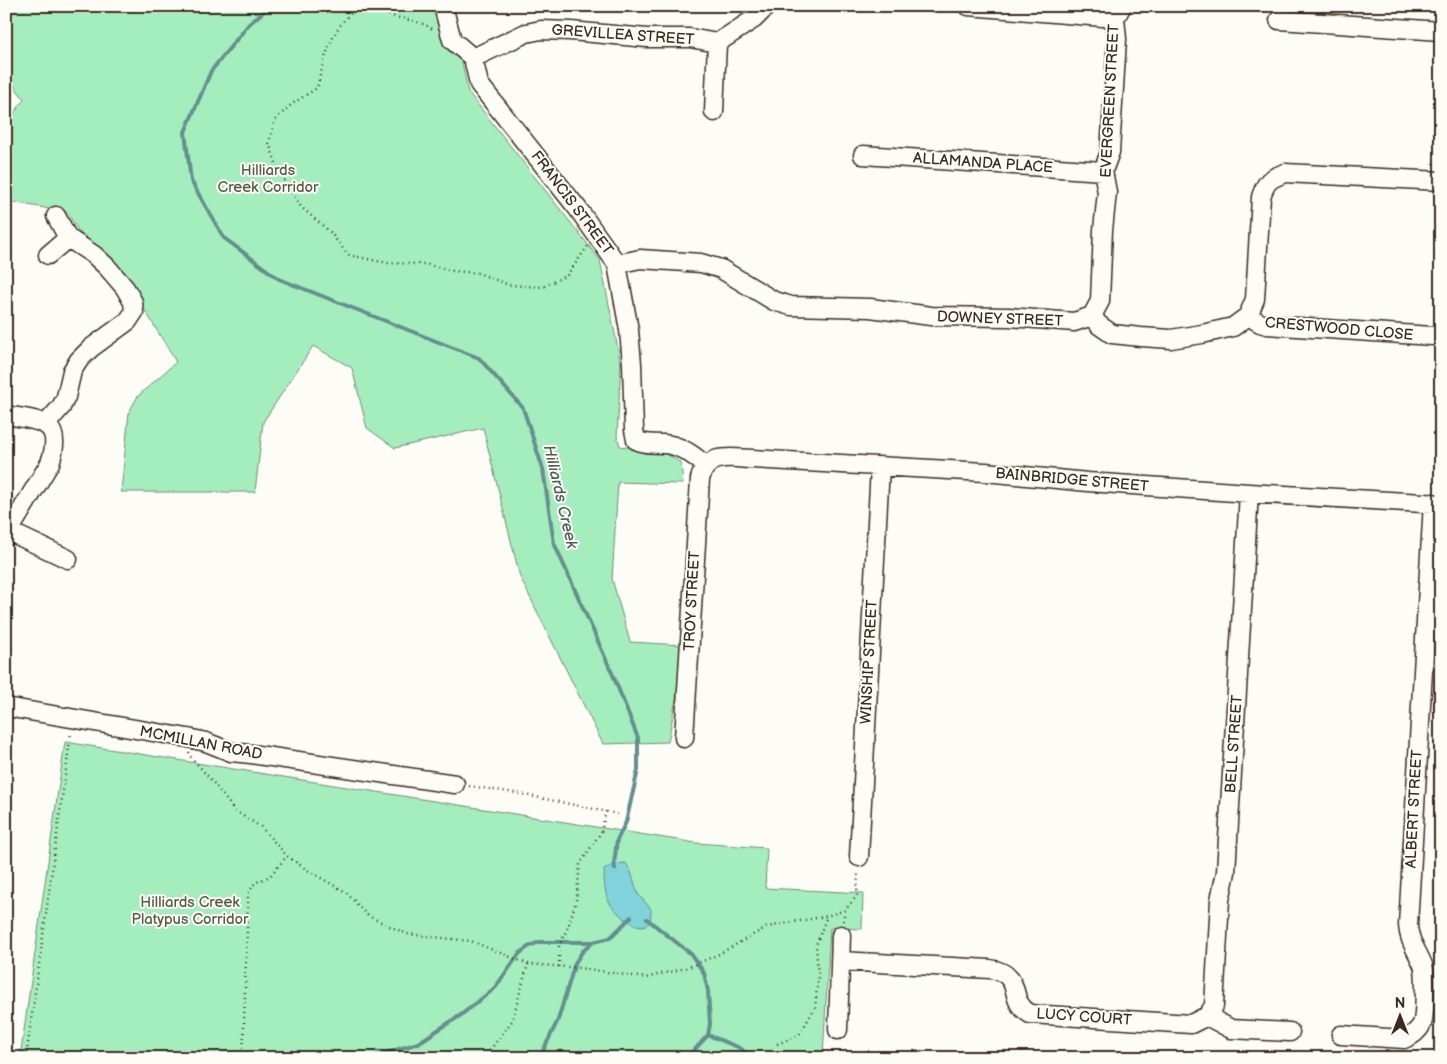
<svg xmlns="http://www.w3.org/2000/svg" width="1447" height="1064" font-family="'Balsamiq Sans',sans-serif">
	<rect width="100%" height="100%" fill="#fdfcf7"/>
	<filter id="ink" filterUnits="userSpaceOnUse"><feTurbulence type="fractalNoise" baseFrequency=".02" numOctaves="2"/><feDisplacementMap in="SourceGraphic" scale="10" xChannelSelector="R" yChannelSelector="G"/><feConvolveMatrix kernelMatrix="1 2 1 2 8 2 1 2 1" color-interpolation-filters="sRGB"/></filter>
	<g filter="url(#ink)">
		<path fill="#a4eebd" stroke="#708c6e" d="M6,6H436L461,57L468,92L600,260L621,364L617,436L620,446L665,453L681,463L683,484L618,482L612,579L630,642L682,645L681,672L668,742L603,744L520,577L483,428L395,448L367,428L352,368L313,346L263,422L255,492H121L129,412L138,396L176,362L137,297L108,257L79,232L67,212L6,201V125L24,99L6,75Z
			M65,742L696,843L767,848L765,888L863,893L862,929L830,928L823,1058H20Z"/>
		<path fill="#81d2da" stroke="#658f8f" d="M626,863L631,872L638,894L651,909C651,912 651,918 650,921C642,936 616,913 611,905C604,895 604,881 604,870L614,864Z"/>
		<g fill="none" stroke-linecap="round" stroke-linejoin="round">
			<path stroke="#658f8f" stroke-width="4" d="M270,6L249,24L211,71L185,132L191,181L224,238L279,279L479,358L523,408L543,469L554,543L613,675L638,738V770L626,822L617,840L614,864L615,869
				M647,919L691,954L704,973L708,991L710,1024L708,1035L687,1058
				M708,1035L740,1048L751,1058
				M370,1058L418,1043L461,1015L495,988L519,954L528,947L539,942H593
				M538,1058L541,1055L558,1020L575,963L582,952L593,942L610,938L631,917"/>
			<defs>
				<path id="minor" d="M443,6L452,40L473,58L479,84L578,209L617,264L629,330L632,364L634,430L636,440C645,445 654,443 664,444C680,445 694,455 706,466
					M968,6L1115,18
					M1279,20L1441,31
					M473,58L526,33L541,30L571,31L647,38H690L717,43L754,19L767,6
					M714,112L717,43
					M863,155L1103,171
					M48,255L68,238
					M617,264L640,259L701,263L721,269L774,301L791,306L870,308L931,316L1009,317L1074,322L1092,316L1099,325L1112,334L1141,337L1171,339L1202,334L1233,327L1248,316L1255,299L1261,197C1266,181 1269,179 1285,173L1441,181
					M1092,316L1100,301L1103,230L1107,192L1103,171L1110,152L1117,39L1115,18L1122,6
					M1248,316L1260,323L1267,325L1432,336
					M6,415C38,421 65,419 50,463L6,536
					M46,424L61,407L66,397L72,371L79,360L91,348L128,321L134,312L133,302L125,288L107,267L94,255L68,238L56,216
					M8,531L68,559
					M6,707L188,738L206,742L231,752L251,754L455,784
					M684,738L700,479C707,452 730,458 752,459L985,472L1088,482L1249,493L1441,504
					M859,857L880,467
					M840,961L990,969C996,970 1004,972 1008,977C1020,989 1010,1001 1030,1014L1191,1024L1207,1016L1214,1006L1220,900L1226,872L1249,493
					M1207,1016L1231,1029L1290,1032
					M838,1030L841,935
					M1341,1035L1404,1039C1412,1036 1418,1032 1422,1024C1425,1017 1426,973 1423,965C1417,950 1409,942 1408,925L1433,503"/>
			</defs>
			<use href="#minor" stroke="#3b2a1e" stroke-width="21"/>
			<path stroke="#3b2a1e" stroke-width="2.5" stroke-dasharray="1 4" stroke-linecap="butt" d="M364,6C333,18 324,59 317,88L292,104L275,120L269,143L280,174L301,207L330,232L348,255L388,263L425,264L453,271L478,273L509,285L543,287L567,275L588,246
				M365,6C374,9 383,12 392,16C408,21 420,20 434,30
				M189,752L190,756L212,781L235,811L261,827L287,856L312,873L346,892L368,916L407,934L471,941L528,964L580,968L646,978L689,967L719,954L767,927L827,916L845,910
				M469,786L516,793L618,814
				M843,921L845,910L857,896L858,871
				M559,967V946L568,927L576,901L580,864L601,832L606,811
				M777,1044L799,1035L815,1008L818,976L816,945L827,916
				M26,1058L71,733
				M243,1058L248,894L255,883L270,876L287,856
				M484,1058L512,1021L528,964"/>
			<use href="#minor" stroke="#fdfcf7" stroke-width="18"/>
		</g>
	</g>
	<g text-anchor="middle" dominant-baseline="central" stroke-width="4" stroke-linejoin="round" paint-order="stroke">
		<g font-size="15" fill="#3b2a1e" stroke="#fdfcf7">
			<text transform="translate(623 35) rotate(4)">GREVILLEA STREET</text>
			<text transform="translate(1110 101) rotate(-87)">EVERGREEN STREET</text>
			<text transform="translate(983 163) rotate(4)">ALLAMANDA PLACE</text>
			<text transform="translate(572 203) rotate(53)">FRANCIS STREET</text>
			<text transform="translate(1000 319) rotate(2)">DOWNEY STREET</text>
			<text transform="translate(1339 329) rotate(5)">CRESTWOOD CLOSE</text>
			<text transform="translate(1072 480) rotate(5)">BAINBRIDGE STREET</text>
			<text transform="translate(692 601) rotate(-87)">TROY STREET</text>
			<text transform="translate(869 662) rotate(-87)">WINSHIP STREET</text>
			<text transform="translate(201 743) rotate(11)">MCMILLAN ROAD</text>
			<text transform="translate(1234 744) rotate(-86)">BELL STREET</text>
			<text transform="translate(1414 809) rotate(-87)">ALBERT STREET</text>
			<text transform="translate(1084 1017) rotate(4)">LUCY COURT</text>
		</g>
		<g font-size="15" fill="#555b46" stroke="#fdfcf7">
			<text x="268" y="170">Hilliards<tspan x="268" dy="17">Creek Corridor</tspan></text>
			<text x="190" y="902">Hilliards Creek<tspan x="190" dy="17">Platypus Corridor</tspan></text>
		</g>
		<g font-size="16" font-style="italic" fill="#505c56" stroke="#fdfcf7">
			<text transform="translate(560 497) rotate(77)">Hilliards Creek</text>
		</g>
	</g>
	<rect width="1447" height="1064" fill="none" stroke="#fdfcf7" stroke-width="25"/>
	<rect x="12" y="12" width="1422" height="1039" fill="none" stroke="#3b2a1e" stroke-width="2" filter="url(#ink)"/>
	<g transform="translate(1400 1016)" stroke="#fdfcf7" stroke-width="4" paint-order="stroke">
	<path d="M0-4L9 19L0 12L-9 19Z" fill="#3b2a1e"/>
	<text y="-8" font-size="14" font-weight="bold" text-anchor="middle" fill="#3b2a1e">N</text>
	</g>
</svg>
